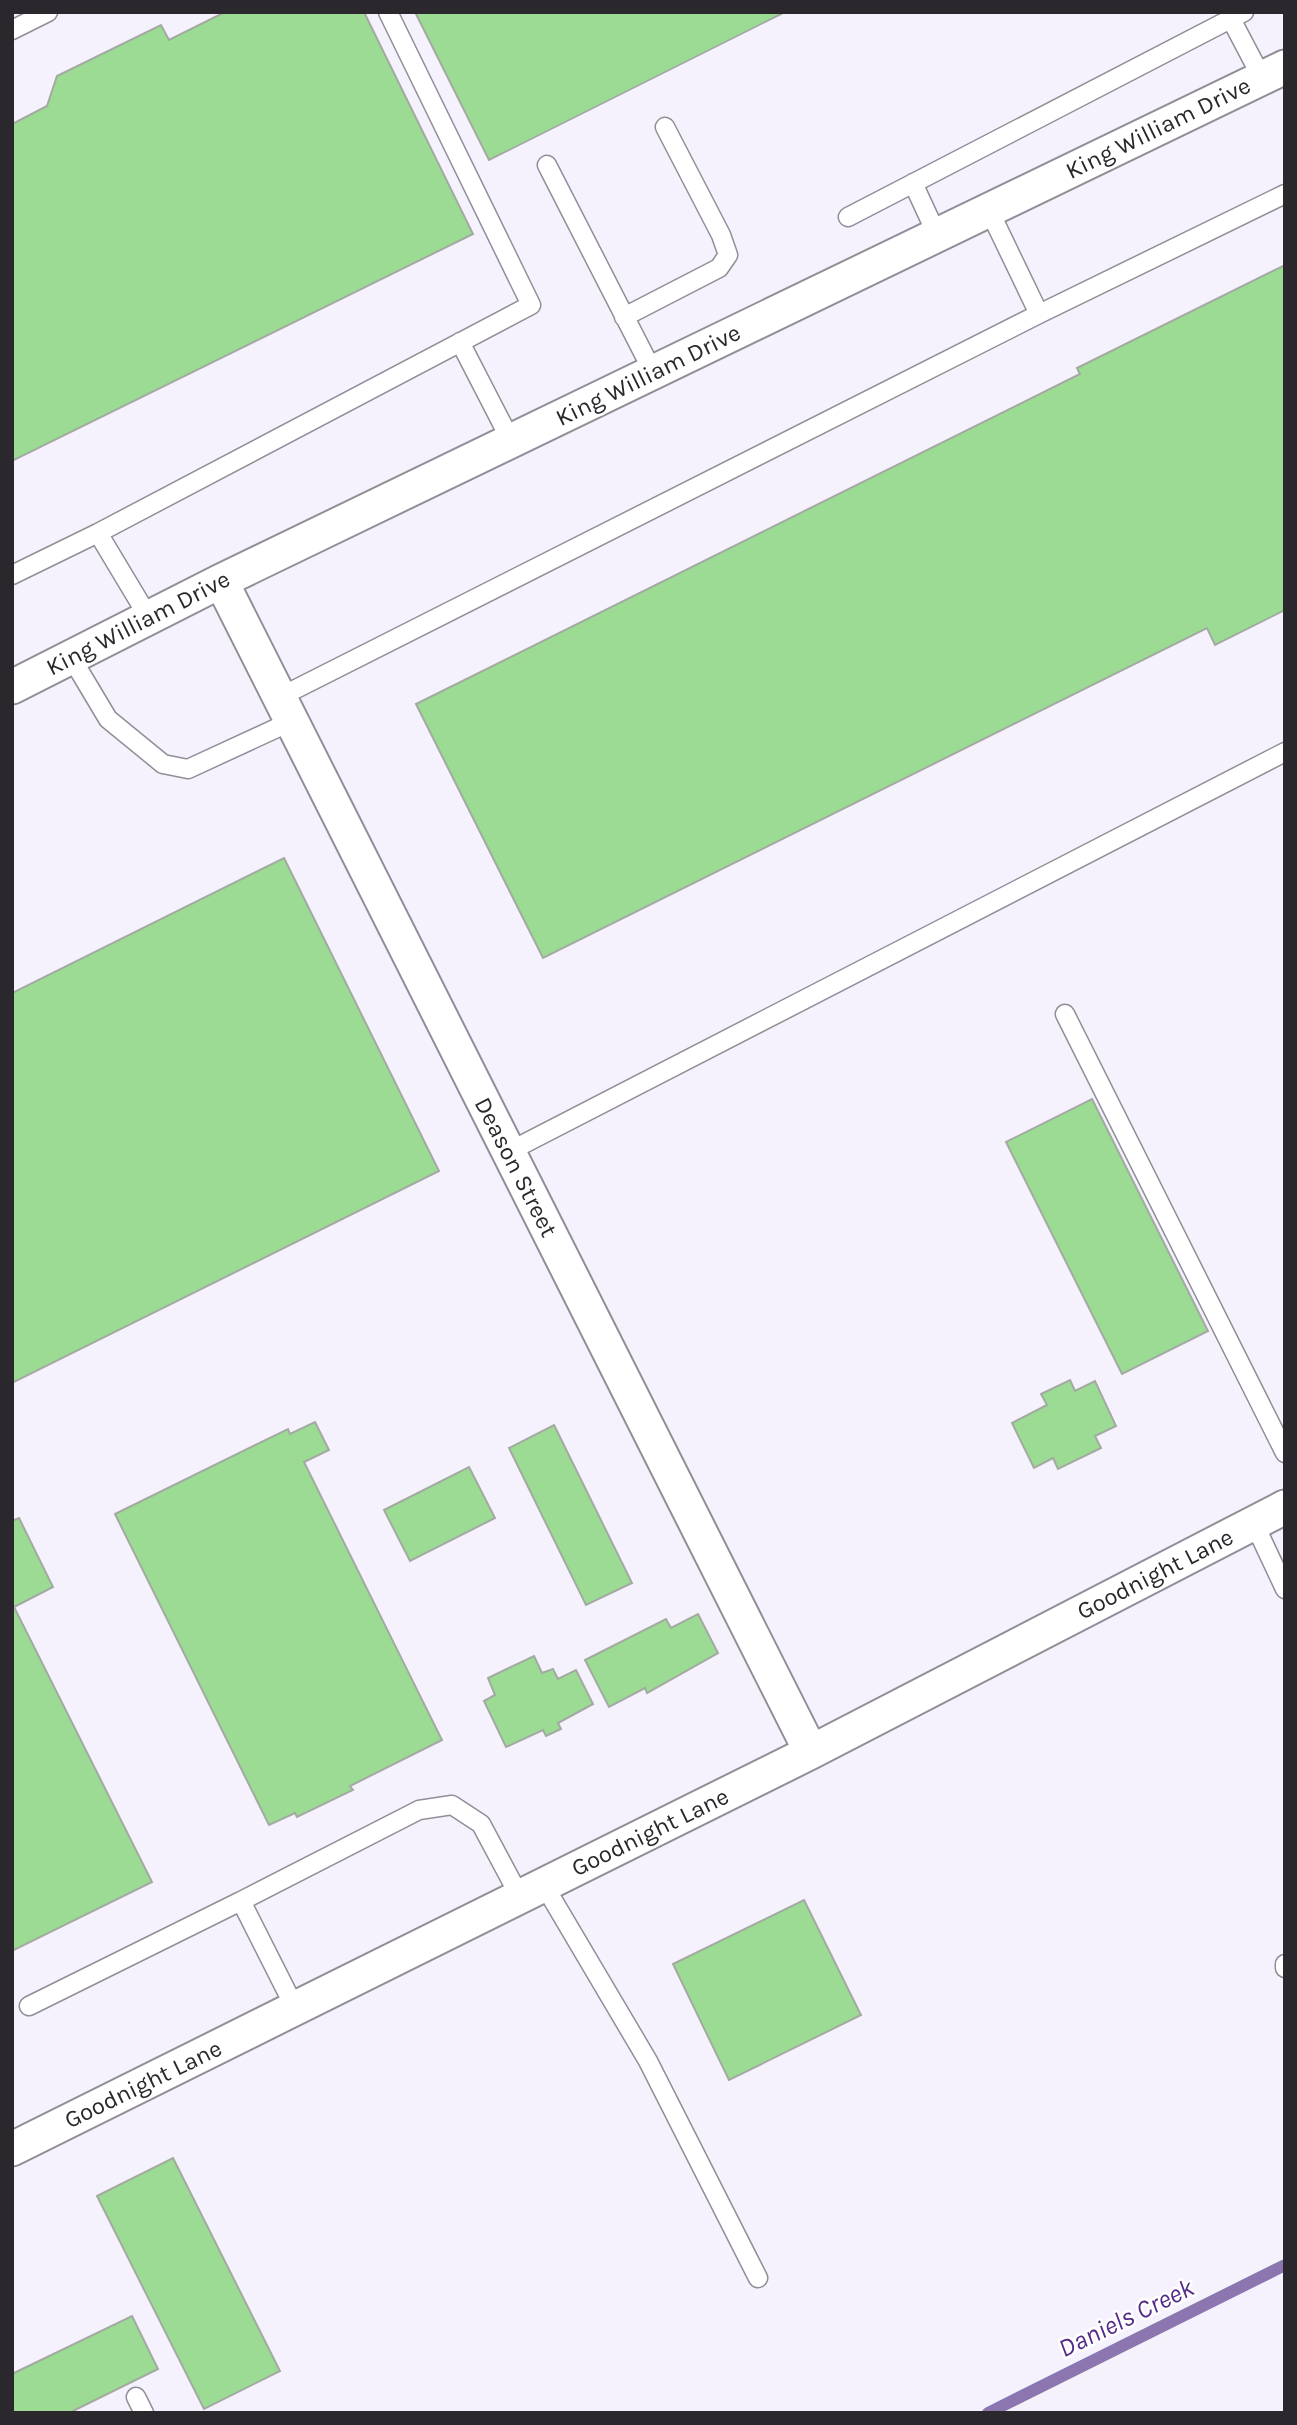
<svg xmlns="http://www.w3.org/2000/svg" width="1297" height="2425" font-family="Karla,sans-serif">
	<rect width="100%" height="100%" fill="#f5f2fd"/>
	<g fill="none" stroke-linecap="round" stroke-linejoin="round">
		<path stroke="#8c76b0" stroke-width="12" d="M988,2413L1285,2265"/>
	</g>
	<path fill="#9cdb93" stroke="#a2aaa1" stroke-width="2" d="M225,12H364L473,234L12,461V124L47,106L57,76L161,25L169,40Z
		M415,12H785L489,160Z
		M1285,265V610L1215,645L1207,628L543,958L416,704L1080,374L1077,368Z
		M284,858L439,1171L12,1383V993Z
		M1092,1099L1208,1331L1122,1374L1006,1142Z
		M1070,1380L1075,1391L1095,1381L1116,1426L1095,1436L1101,1448L1058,1469L1053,1458L1034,1468L1012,1423L1047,1405L1041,1394Z
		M315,1422L329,1450L304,1462L442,1740L350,1786L353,1790L297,1817L295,1813L269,1825L115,1514L288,1429L290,1434Z
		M554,1425L632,1583L586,1605L509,1448Z
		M469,1467L495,1518L410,1561L384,1510Z
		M19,1518L53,1587L14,1607L152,1882L12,1951V1521Z
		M698,1614L718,1653L647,1693L645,1688L609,1707L585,1660L666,1619L671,1628Z
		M534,1656L542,1673L553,1669L558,1679L576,1670L593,1704L558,1723L561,1729L546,1736L543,1730L506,1747L484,1701L495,1695L488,1678Z
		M804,1900L861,2015L729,2080L673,1964Z
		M173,2158L280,2371L204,2409L97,2196Z
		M132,2316L158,2369L69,2413H12V2374Z"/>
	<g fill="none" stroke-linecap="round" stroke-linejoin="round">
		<defs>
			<path id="service" d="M1231,19L1262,78
				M12,30L48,12
				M547,165L653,372
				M913,183L937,235
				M989,210L1039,314
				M848,217L1244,12
				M624,317L719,268L728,255L721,235L665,127
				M460,342L511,441
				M98,533L149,618
				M12,575L98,533L531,305L388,12
				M71,657L108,719L163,764L188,769L292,721
				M280,697L1039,314L1285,194
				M1065,1014L1285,1453
				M508,1152L1285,752
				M1254,1523L1285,1589
				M544,1885L648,2061L758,2278
				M241,1901L419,1810L452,1805L481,1824L520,1897
				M1285,1964V1968
				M29,2006L241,1901L295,2008
				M136,2397L144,2413"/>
			<path id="minor" d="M221,581L811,1752
				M12,687L221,581L1285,67
				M12,2149L811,1752L1285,1507"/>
		</defs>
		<use href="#service" stroke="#918e98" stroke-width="21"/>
		<use href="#minor" stroke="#918e98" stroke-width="37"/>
		<use href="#service" stroke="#fff" stroke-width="18"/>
		<use href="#minor" stroke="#fff" stroke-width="33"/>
	</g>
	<g text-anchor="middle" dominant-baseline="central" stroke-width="5" stroke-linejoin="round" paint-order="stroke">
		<g font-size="24" fill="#2a282c" stroke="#fff">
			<text transform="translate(1158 128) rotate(-26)">King William Drive</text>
			<text transform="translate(648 375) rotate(-26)">King William Drive</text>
			<text transform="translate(138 623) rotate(-27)">King William Drive</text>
			<text transform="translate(516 1167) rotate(63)">Deason Street</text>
			<text transform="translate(1155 1574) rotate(-27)">Goodnight Lane</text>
			<text transform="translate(650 1832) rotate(-26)">Goodnight Lane</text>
			<text transform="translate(143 2084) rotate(-26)">Goodnight Lane</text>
		</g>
		<g font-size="26" font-style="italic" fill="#542a87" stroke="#fff">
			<text transform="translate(1126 2318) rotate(-26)">Daniels Creek</text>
		</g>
	</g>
	<rect width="1297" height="2425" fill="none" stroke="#2a282c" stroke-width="28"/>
</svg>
